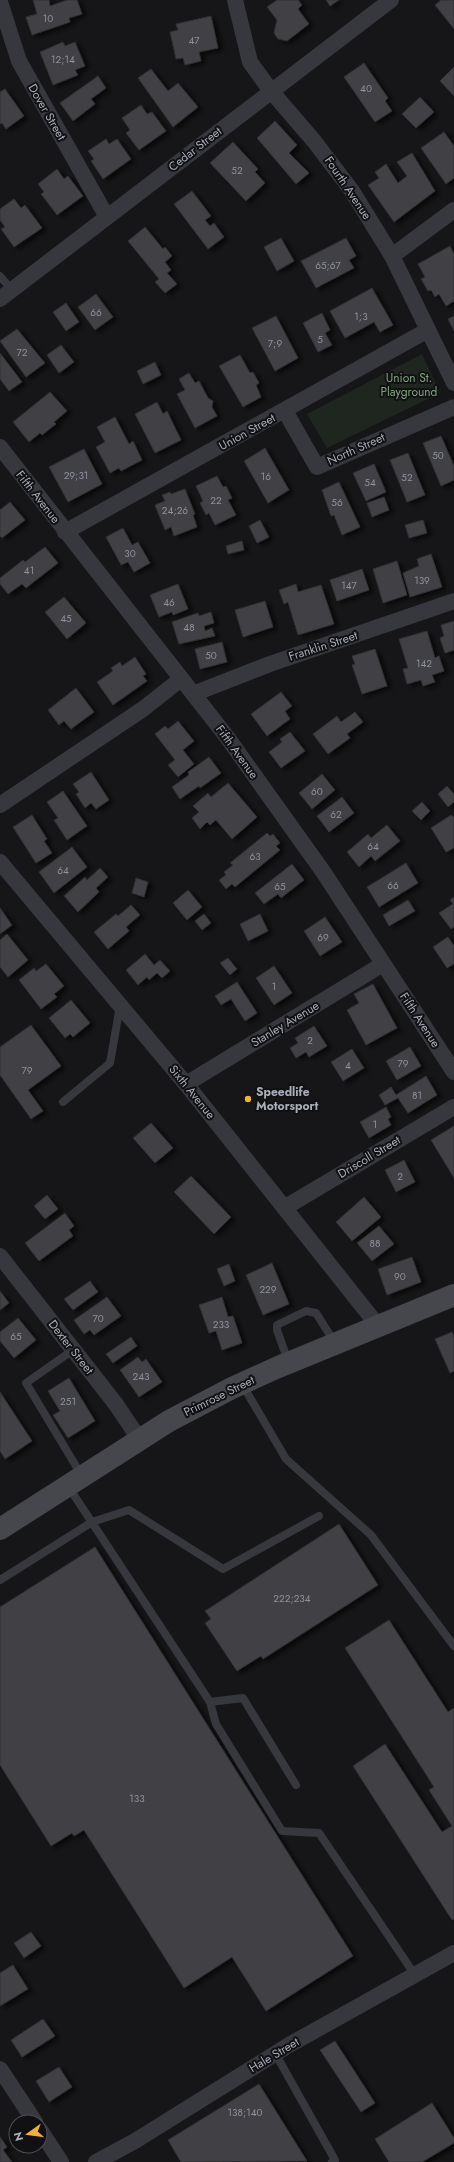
<svg xmlns="http://www.w3.org/2000/svg" width="454" height="2162" font-family="Jost,sans-serif">
	<defs>
		<filter id="shadow"><feDropShadow dx="4.5" dy="2.5" stdDeviation="2" flood-color="#0009"/></filter>
	</defs>
	<rect width="100%" height="100%" fill="#161618"/>
	<path fill="#1e261f" d="M422,354L440,393L327,448L307,414Z"/>
	<path fill="#404145" stroke="#303034" filter="url(#shadow)" d="M33,0H49L50,6L67,0H77L82,14L69,18L70,22L32,35L26,17L37,14Z
		M277,0H298L302,5L298,9L309,24L287,41L278,39L274,33L277,20L267,7Z
		M326,0H339L330,6Z
		M441,0H454V29L435,5Z
		M211,16L218,48L199,52L201,61L185,65L183,58L176,59L170,32L178,30L176,24Z
		M63,42L65,46L75,42L85,66L75,70L78,75L53,85L40,52Z
		M364,63L388,98L385,101L392,111L375,122L344,77Z
		M454,67V96L440,81Z
		M151,69L168,91L178,83L198,107L173,127L138,78Z
		M98,76L106,88L91,99L95,104L73,121L60,103Z
		M5,89L24,116L6,129L2,123L0,124V92Z
		M420,97L434,112L416,128L402,114Z
		M141,105L147,114L152,112L166,131L139,150L126,133L130,130L122,118Z
		M275,121L297,145L289,153L309,173L296,184L257,138Z
		M444,132L454,146V178L446,184L421,148Z
		M106,139L109,144L117,139L131,159L103,179L91,161L94,159L88,151Z
		M233,142L258,169L255,172L265,183L246,201L210,163Z
		M412,153L435,191L394,222L368,185L379,178L375,172L386,164L398,183L407,176L397,162Z
		M57,169L64,179L68,176L83,196L57,215L41,194L44,192L38,184Z
		M192,191L211,216L205,220L210,226L214,223L224,237L208,249L174,204Z
		M14,199L21,208L25,205L42,228L14,247L1,229L5,227L0,220V209Z
		M145,227L163,249L165,247L172,256L165,262L171,270L167,273L177,284L165,293L155,282L159,279L128,241Z
		M281,238L294,261L277,271L264,247Z
		M346,238L356,256L349,260L354,268L316,288L301,261Z
		M450,246L454,254V301L446,306L439,294L435,297L431,290L428,291L421,279L425,277L418,264Z
		M372,288L393,325L380,332L374,322L345,338L330,311Z
		M96,294L113,317L95,330L78,307Z
		M66,303L79,322L66,331L53,312Z
		M322,313L330,330L325,333L332,345L318,352L303,323Z
		M276,316L298,358L275,371L252,328Z
		M454,316V331L448,319Z
		M17,329L45,363L26,377L0,341Z
		M61,345L74,362L59,373L47,355Z
		M0,353L22,382L9,391L0,379Z
		M240,355L250,373L253,372L259,383L256,385L261,397L243,407L219,366Z
		M155,362L161,375L143,384L137,371Z
		M189,373L195,383L199,381L208,398L213,401L212,407L217,416L195,428L177,394L185,390L179,379Z
		M50,392L67,411L54,422L56,424L42,435L40,433L29,442L13,422Z
		M157,402L163,414L167,411L181,440L155,453L135,414Z
		M115,417L129,444L133,441L142,460L121,471L119,468L110,473L96,447L105,442L97,427Z
		M441,436L454,466V480L441,486L423,443Z
		M265,448L289,490L268,503L244,461Z
		M84,449L102,484L68,502L49,467Z
		M408,453L425,495L407,502L390,460Z
		M374,464L386,492L366,501L353,473Z
		M217,476L223,487L226,486L232,498L228,500L236,515L215,525L209,513L206,515L200,503L203,501L196,486Z
		M339,482L360,527L342,535L334,515L331,516L322,490Z
		M185,489L195,514L193,515L197,527L174,536L171,527L165,530L155,505L165,501L162,495L170,492L171,494Z
		M384,497L389,510L372,517L367,503Z
		M10,502L25,520L2,538L0,536V510Z
		M260,520L269,537L257,543L249,526Z
		M423,520L427,533L409,538L405,525Z
		M123,528L132,545L138,542L150,563L134,572L128,562L121,565L106,537Z
		M242,541L244,550L228,554L226,546Z
		M45,547L58,563L26,588L22,584L8,594L0,584V578L23,560L25,562Z
		M431,554L442,587L410,597L403,573L419,566L417,559Z
		M397,561L407,595L383,603L373,569Z
		M362,569L369,590L337,601L330,580Z
		M178,584L188,609L173,615L172,612L159,617L150,595Z
		M296,584L298,592L321,585L334,624L298,635L288,602L284,604L279,590Z
		M64,597L86,623L67,639L45,612Z
		M265,601L273,627L243,637L235,610Z
		M211,612L214,623L204,626L205,631L212,628L215,636L179,644L172,622L198,613L199,616Z
		M454,621V650L445,653L440,638L444,636L441,625Z
		M427,631L435,658L439,656L444,671L432,675L435,682L423,686L421,680L407,684L403,669L408,668L399,639Z
		M222,642L227,662L200,669L195,649Z
		M375,649L387,686L362,694L352,665L355,664L352,656Z
		M135,657L146,674L143,676L147,681L113,705L97,682L113,671L111,668L120,662L122,666Z
		M76,688L94,712L71,729L64,721L59,725L48,710Z
		M281,692L292,706L285,711L290,719L267,736L251,714Z
		M355,712L363,722L347,734L350,738L328,754L313,734L337,716L341,722Z
		M178,721L194,741L183,750L194,764L178,777L168,765L175,760L155,734L165,726L168,729Z
		M290,732L305,751L281,768L269,752L282,742L280,739Z
		M209,757L221,773L200,788L199,786L180,799L172,787L189,775L188,772Z
		M91,772L109,800L96,809L91,803L85,808L76,794L79,792L73,784Z
		M322,774L335,790L312,809L299,793Z
		M228,783L257,817L232,839L216,820L210,825L207,822L200,829L192,818L199,812L193,806L208,793L211,797Z
		M447,786L454,794V802L448,807L438,794Z
		M63,791L87,826L67,840L54,820L58,818L47,802Z
		M342,797L354,813L329,832L317,816Z
		M422,802L430,811L421,820L412,811Z
		M32,815L47,839L44,841L52,853L36,863L13,827Z
		M451,815L454,817V848L446,852L431,828Z
		M387,825L400,841L375,861L371,856L359,867L347,852L368,834L371,838Z
		M267,833L270,836L273,834L280,843L276,846L280,850L235,887L232,884L226,889L219,880L226,875L224,872L233,865L230,863Z
		M72,847L87,867L54,893L39,872Z
		M406,863L418,883L379,907L367,887Z
		M292,864L304,880L281,898L278,894L264,904L255,893Z
		M100,868L108,877L96,888L99,892L78,912L64,896L85,877L87,880Z
		M136,878L148,882L144,897L132,893Z
		M188,890L202,907L187,920L173,903Z
		M454,897V927L451,929L439,913L453,904L450,900Z
		M408,900L415,911L389,926L383,915Z
		M131,905L140,915L126,927L129,931L108,949L94,932L116,914L118,916Z
		M0,908L12,925L0,934Z
		M204,914L211,923L202,930L195,921Z
		M260,914L268,931L248,941L240,924Z
		M325,917L342,942L320,956L304,931Z
		M7,934L28,960L8,977L0,967V940Z
		M448,937L454,946V964L447,968L433,947Z
		M145,954L154,965L160,960L170,971L162,978L157,973L149,980L147,977L138,985L126,970Z
		M228,958L237,969L230,975L220,963Z
		M46,964L64,986L54,994L57,997L41,1009L19,980L34,968L36,971Z
		M274,966L292,993L274,1005L256,978Z
		M237,982L257,1013L245,1021L231,999L221,1005L215,996Z
		M373,984L397,1028L366,1045L347,1010L359,1003L354,994Z
		M71,1000L90,1023L73,1037L70,1034L65,1038L49,1018Z
		M31,1025L61,1066L28,1090L43,1111L31,1119L0,1075V1047Z
		M314,1026L327,1046L309,1057L306,1052L296,1058L290,1048L298,1043L295,1038Z
		M410,1047L421,1066L397,1080L386,1061Z
		M352,1049L364,1068L343,1081L331,1062Z
		M426,1076L437,1095L408,1113L398,1098L385,1105L379,1095L391,1087L396,1095Z
		M386,1107L391,1117L388,1119L391,1125L369,1138L360,1122Z
		M151,1123L173,1148L155,1163L133,1138Z
		M454,1126V1178L431,1140Z
		M404,1160L415,1182L396,1192L385,1170Z
		M191,1176L231,1217L214,1234L174,1192Z
		M47,1195L58,1209L45,1219L34,1206Z
		M364,1197L381,1217L352,1241L336,1222Z
		M65,1213L74,1226L69,1230L73,1236L39,1261L25,1243Z
		M379,1226L394,1244L372,1261L357,1243Z
		M412,1257L421,1282L387,1295L378,1269Z
		M272,1263L289,1304L263,1315L246,1275Z
		M229,1264L235,1281L224,1286L217,1269Z
		M90,1281L98,1292L73,1310L64,1299Z
		M0,1291L9,1303L0,1310Z
		M107,1297L121,1316L94,1335L90,1330L84,1334L74,1320Z
		M222,1297L228,1317L233,1316L242,1343L222,1350L216,1331L209,1333L199,1305Z
		M18,1318L36,1340L14,1358L0,1341V1332Z
		M452,1332L454,1337V1371L450,1373L435,1339Z
		M131,1337L137,1346L113,1363L106,1354Z
		M138,1357L142,1362L146,1359L162,1382L139,1397L120,1370Z
		M69,1378L95,1421L68,1438L53,1415L60,1411L48,1391Z
		M0,1392L32,1441L5,1459L0,1451Z
		M339,1524L378,1585L263,1659L261,1656L237,1671L205,1623L211,1619L205,1611Z
		M95,1547L353,1956L266,2011L232,1957L184,1988L84,1830L74,1836L72,1833L51,1846L0,1765V1607Z
		M389,1620L448,1712L454,1708V1919L452,1920L353,1766L385,1744L442,1832L452,1826L429,1790L434,1787L345,1648Z
		M31,1932L41,1946L24,1958L14,1943Z
		M13,1965L28,1989L0,2006V1973Z
		M43,2019L55,2036L22,2057L11,2040Z
		M335,2041L375,2103L361,2112L320,2050Z
		M59,2067L72,2087L49,2102L36,2081Z
		M259,2084L307,2161L181,2162L168,2140Z
		M432,2103L454,2138V2143L422,2162H389L375,2139Z
		M0,2137L7,2147L3,2150L12,2162H0Z"/>
	<g fill="none" stroke-linecap="round" stroke-linejoin="round">
		<path stroke="#37383d" stroke-width="8" d="M0,276L12,290
			M63,1102L110,1063L120,1006
			M73,1350L26,1383L82,1476
			M288,1361L277,1330V1325L306,1311L316,1313L335,1343
			M242,1384L286,1459L371,1535L454,1646
			M68,1486L210,1702L216,1724L282,1831L319,1833L415,1975
			M0,1580L92,1522L129,1510L223,1569L319,1516
			M210,1702L243,1698L296,1785
			M275,2053L335,2160L332,2162"/>
		<path stroke="#37383d" stroke-width="16" d="M235,0L250,62L271,91L314,141L352,191L392,256L454,383
			M0,2L19,61L107,217
			M392,256L454,210
			M0,299L391,0
			M285,411L317,467L454,407
			M0,447L227,737L324,873L454,1072
			M65,532L428,330
			M193,694L270,664L454,601
			M0,805L143,709L181,679
			M0,862L186,1084L379,1327
			M186,1084L383,964
			M284,1208L454,1107
			M0,1256L115,1403L140,1440
			M0,2069L35,2122
			M40,2130L61,2162
			M96,2162L135,2141L289,2045L454,1953"/>
		<path stroke="#45474d" stroke-width="22" d="M0,1529L169,1421L232,1388L276,1368L454,1295"/>
	</g>
	<circle fill="#f2b134" stroke="#111113" stroke-width="1.5" cx="248" cy="1099" r="4"/>
	<g text-anchor="middle" dominant-baseline="central" stroke-width="4" stroke-linejoin="round" paint-order="stroke">
		<g font-size="10" fill="#8e929b">
			<text x="48" y="18">10</text>
			<text x="194" y="40">47</text>
			<text x="63" y="59">12;14</text>
			<text x="366" y="88">40</text>
			<text x="237" y="170">52</text>
			<text x="328" y="265">65;67</text>
			<text x="96" y="312">66</text>
			<text x="361" y="316">1;3</text>
			<text x="320" y="339">5</text>
			<text x="275" y="343">7;9</text>
			<text x="22" y="352">72</text>
			<text x="438" y="455">50</text>
			<text x="76" y="475">29;31</text>
			<text x="266" y="476">16</text>
			<text x="407" y="477">52</text>
			<text x="370" y="482">54</text>
			<text x="216" y="500">22</text>
			<text x="337" y="502">56</text>
			<text x="175" y="510">24;26</text>
			<text x="130" y="553">30</text>
			<text x="29" y="570">41</text>
			<text x="422" y="580">139</text>
			<text x="349" y="585">147</text>
			<text x="169" y="602">46</text>
			<text x="66" y="618">45</text>
			<text x="189" y="627">48</text>
			<text x="211" y="655">50</text>
			<text x="424" y="663">142</text>
			<text x="317" y="791">60</text>
			<text x="336" y="814">62</text>
			<text x="373" y="846">64</text>
			<text x="255" y="856">63</text>
			<text x="63" y="870">64</text>
			<text x="393" y="885">66</text>
			<text x="280" y="886">65</text>
			<text x="323" y="937">69</text>
			<text x="274" y="986">1</text>
			<text x="310" y="1040">2</text>
			<text x="403" y="1063">79</text>
			<text x="348" y="1065">4</text>
			<text x="27" y="1070">79</text>
			<text x="417" y="1095">81</text>
			<text x="375" y="1124">1</text>
			<text x="400" y="1176">2</text>
			<text x="375" y="1243">88</text>
			<text x="400" y="1276">90</text>
			<text x="268" y="1289">229</text>
			<text x="98" y="1318">70</text>
			<text x="221" y="1324">233</text>
			<text x="16" y="1336">65</text>
			<text x="141" y="1376">243</text>
			<text x="68" y="1401">251</text>
			<text x="292" y="1598">222;234</text>
			<text x="137" y="1798">133</text>
			<text x="245" y="2112">138;140</text>
		</g>
		<g font-size="12" fill="#a8adb8" stroke="#111113">
			<text transform="translate(47 112) rotate(60)">Dover Street</text>
			<text transform="translate(195 149) rotate(-38)">Cedar Street</text>
			<text transform="translate(348 188) rotate(56)">Fourth Avenue</text>
			<text transform="translate(247 432) rotate(-29)">Union Street</text>
			<text transform="translate(356 449) rotate(-24)">North Street</text>
			<text transform="translate(38 497) rotate(52)">Fifth Avenue</text>
			<text transform="translate(323 646) rotate(-18)">Franklin Street</text>
			<text transform="translate(237 752) rotate(54)">Fifth Avenue</text>
			<text transform="translate(420 1020) rotate(57)">Fifth Avenue</text>
			<text transform="translate(285 1024) rotate(-31)">Stanley Avenue</text>
			<text transform="translate(192 1092) rotate(51)">Sixth Avenue</text>
			<text transform="translate(369 1157) rotate(-31)">Driscoll Street</text>
			<text transform="translate(71 1347) rotate(52)">Dexter Street</text>
			<text transform="translate(219 1396) rotate(-26)">Primrose Street</text>
			<text transform="translate(274 2055) rotate(-31)">Hale Street</text>
		</g>
		<g font-size="12" fill="#7fa381" stroke="#111113">
			<text x="409" y="378">Union St.<tspan x="409" dy="14">Playground</tspan></text>
		</g>
		<g font-size="12" font-weight="bold" fill="#a8adb8" stroke="#111113" text-anchor="start">
			<text x="256" y="1092">Speedlife<tspan x="256" dy="14">Motorsport</tspan></text>
		</g>
	</g>
	<g transform="translate(28 2134) rotate(256)"><circle r="19" fill="#111113" stroke="#4d4f55"/>
	<path d="M0-3L7 15L0 10L-7 15Z" fill="#f2b134"/>
	<text y="-6" font-size="11" font-weight="bold" text-anchor="middle" fill="#a8adb8">N</text>
	</g>
</svg>
